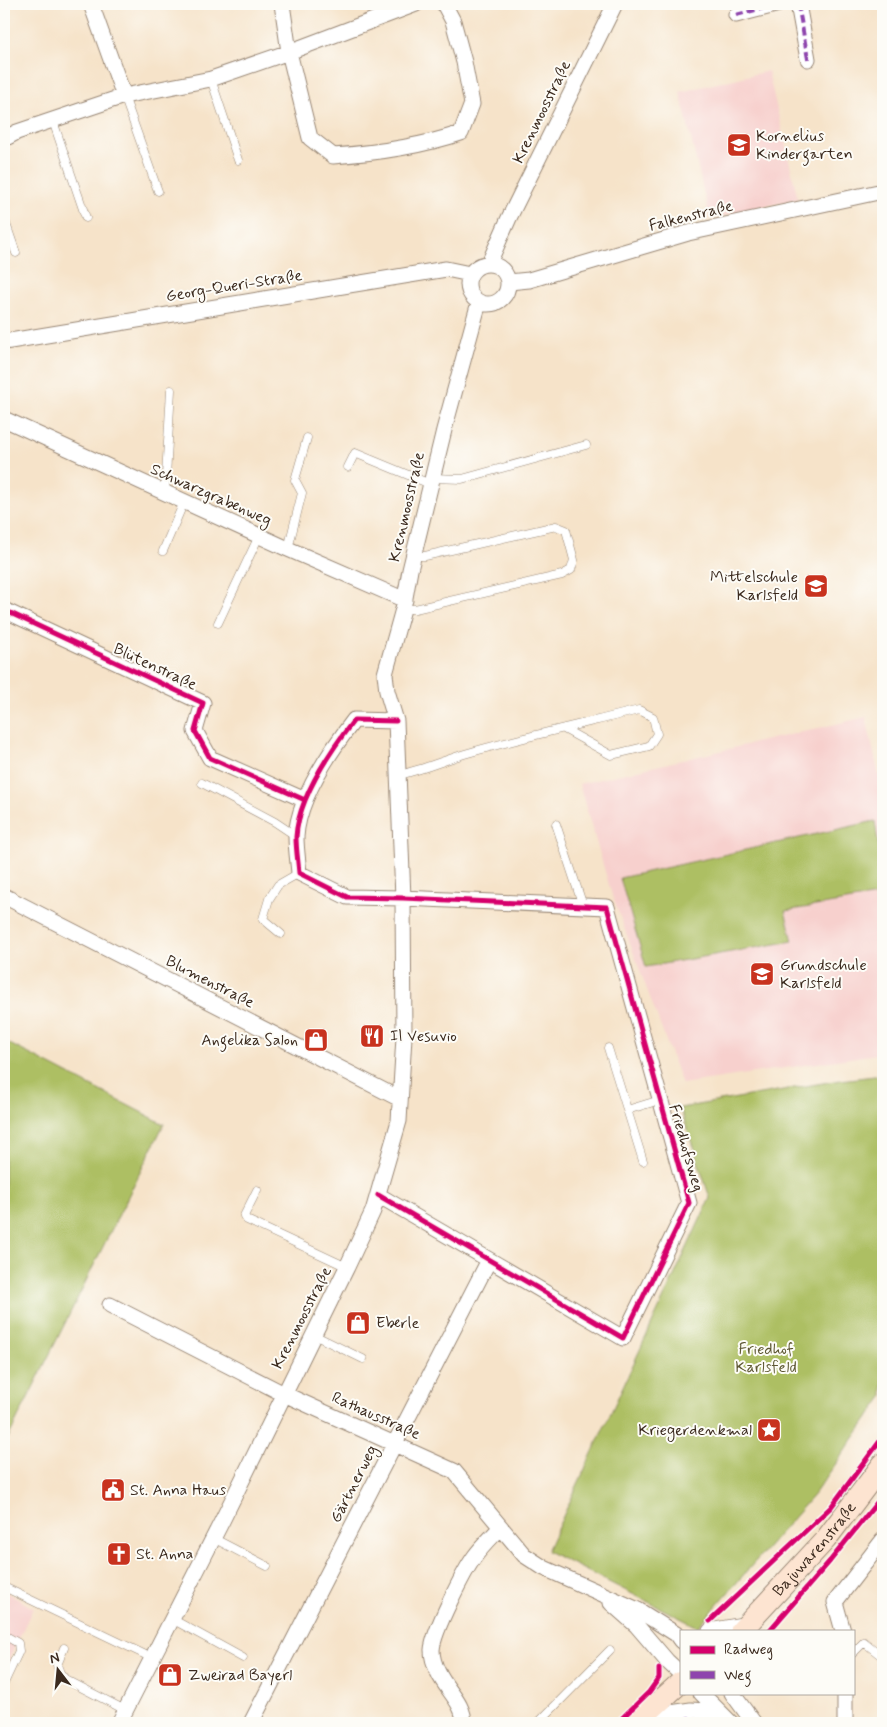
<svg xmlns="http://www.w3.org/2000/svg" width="887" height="1727" font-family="Mynerve,sans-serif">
	<rect width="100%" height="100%" fill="#fdfcf7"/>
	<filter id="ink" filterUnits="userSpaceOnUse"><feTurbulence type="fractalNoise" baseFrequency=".02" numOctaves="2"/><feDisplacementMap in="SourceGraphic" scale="10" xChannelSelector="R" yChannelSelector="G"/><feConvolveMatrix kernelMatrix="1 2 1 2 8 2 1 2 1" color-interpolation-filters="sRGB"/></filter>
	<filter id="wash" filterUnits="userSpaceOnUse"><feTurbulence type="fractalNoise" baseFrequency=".0096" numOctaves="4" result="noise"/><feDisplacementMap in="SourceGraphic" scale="20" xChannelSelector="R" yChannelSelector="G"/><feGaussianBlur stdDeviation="1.12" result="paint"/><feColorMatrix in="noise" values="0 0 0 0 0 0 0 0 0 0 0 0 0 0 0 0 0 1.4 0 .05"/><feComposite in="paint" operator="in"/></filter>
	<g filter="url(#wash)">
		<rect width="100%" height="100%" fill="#f6e3c9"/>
		<path fill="#f7d0cd" d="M768,71L798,199L710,219L680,92Z
			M866,717L883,794V1053L682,1084L612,895L579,784Z
			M4,1591L33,1608L4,1670Z"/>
		<path fill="#adbf63" stroke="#747440" d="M875,821L883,878V895L785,911L793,941L646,967L620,878Z
			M4,1041L164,1124L4,1446Z
			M883,1075V1397L815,1493L698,1627L547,1551L710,1198L680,1108L840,1080Z"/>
	</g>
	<g filter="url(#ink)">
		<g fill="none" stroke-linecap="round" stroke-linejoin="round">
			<defs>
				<path id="lane" d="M211,79L238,160
					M124,96L158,191
					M53,121L86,218
					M4,218L16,253
					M348,467L355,453L430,484
					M432,478L462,479L586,445
					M165,493L171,390
					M288,549L302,493L295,480L307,438
					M163,551L184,502
					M403,609H415L562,575L571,570L574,560L566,530L556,526L425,556H413
					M218,623L259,536
					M398,775C423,770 444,760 468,753C524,737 582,724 639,710L653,717L657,734L649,746L611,755L564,729
					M202,783L275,822L296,836
					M556,824L583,906
					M281,934L263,919L269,899L278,885L299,873
					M608,1048L643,1161
					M627,1110L660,1100
					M257,1190L244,1216L247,1220L347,1267
					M314,1335L363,1359
					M213,1538L267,1566
					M4,1587L152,1658
					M172,1619L243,1658
					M4,1635L18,1643L19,1651L4,1683
					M64,1648L57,1665L60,1673L65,1679L125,1710
					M853,1653L864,1642L883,1657
					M538,1723L610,1650"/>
				<path id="street" d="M91,4L124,96
					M282,4L289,52L310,138L333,156C376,153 419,147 461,133L472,104L464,62L453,21L444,4
					M798,4L808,59
					M736,15L779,4
					M4,139L17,132L124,96L211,79L289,52L416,4
					M489,263L509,218L615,4
					M468 284a20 20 0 1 1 40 0a20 20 0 1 1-40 0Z
					M509,282L529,280L688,233L883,191
					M4,342L446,269L470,274
					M4,419L288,549L405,600
					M4,610L203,703L195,731L210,758L305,800
					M4,896L400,1099
					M378,1195L623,1338L689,1203L607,907L403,898L347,897L299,873C298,861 296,849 296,837C298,798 331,750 354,720L396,721
					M110,1305L284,1394L454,1471L524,1555L544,1568L638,1610L676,1634L681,1641
					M611,1603L637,1626L667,1661L681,1674
					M710,1631L748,1624
					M843,1631L835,1602L883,1540
					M701,1693L731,1723
					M732,1693L754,1723
					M643,1717L691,1710L719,1712
					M119,1723L222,1521L347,1267L373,1211L399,1121L404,1037L403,898L396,721L387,691L385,674L403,609L410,570L444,430L479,302
					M251,1723L489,1260
					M464,1723C464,1703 446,1690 438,1672C435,1666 432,1657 432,1650C433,1632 464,1571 475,1556C483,1545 493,1536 501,1527
					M845,1723V1693"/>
				<g id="secondary">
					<path id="s1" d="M741,1631L826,1539L883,1464"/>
					<path d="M636,1723L681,1682"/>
				</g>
			</defs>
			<use href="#lane" stroke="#988674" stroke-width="9"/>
			<use href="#street" stroke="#988674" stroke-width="17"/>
			<use href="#secondary" stroke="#988674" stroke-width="23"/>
			<use href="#lane" stroke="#fff" stroke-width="8"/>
			<use href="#street" stroke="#fff" stroke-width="15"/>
			<use href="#secondary" stroke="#fde4d1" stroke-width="21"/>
			<path stroke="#8e44ad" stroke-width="4" stroke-dasharray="8 4" stroke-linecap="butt" d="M798,4L808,59
				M736,15L779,4
				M671,1723L690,1718"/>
			<defs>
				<path id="cycleway" d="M4,610L203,703L195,731L210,758L305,800
					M378,1195L623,1338L689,1203L607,907L403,898L347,897L299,873C298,861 296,849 296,837C298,798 331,750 354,720L396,721
					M710,1621L831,1507L883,1437
					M769,1631L830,1561L883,1495
					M617,1723L649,1692L659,1678V1669"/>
			</defs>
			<use href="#cycleway" stroke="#fdfcf7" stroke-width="8"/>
			<use href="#cycleway" stroke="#d6006c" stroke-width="5"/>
		</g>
	</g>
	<defs>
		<symbol id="school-square" viewBox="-11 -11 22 22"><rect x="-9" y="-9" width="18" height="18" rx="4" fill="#c8321e" stroke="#fdfcf7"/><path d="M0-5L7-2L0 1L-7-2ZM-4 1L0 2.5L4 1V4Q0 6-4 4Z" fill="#fff"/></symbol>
		<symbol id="restaurant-square" viewBox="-11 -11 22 22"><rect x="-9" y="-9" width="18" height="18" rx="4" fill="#c8321e" stroke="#fdfcf7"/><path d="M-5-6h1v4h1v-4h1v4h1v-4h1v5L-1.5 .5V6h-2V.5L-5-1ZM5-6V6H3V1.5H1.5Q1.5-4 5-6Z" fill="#fff"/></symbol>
		<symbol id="shop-square" viewBox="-11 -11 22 22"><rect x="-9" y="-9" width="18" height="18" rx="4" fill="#c8321e" stroke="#fdfcf7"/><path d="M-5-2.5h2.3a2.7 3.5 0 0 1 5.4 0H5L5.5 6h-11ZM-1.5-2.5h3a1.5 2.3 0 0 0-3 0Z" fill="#fff"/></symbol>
		<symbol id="sight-square" viewBox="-11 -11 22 22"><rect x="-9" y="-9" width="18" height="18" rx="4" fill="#c8321e" stroke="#fdfcf7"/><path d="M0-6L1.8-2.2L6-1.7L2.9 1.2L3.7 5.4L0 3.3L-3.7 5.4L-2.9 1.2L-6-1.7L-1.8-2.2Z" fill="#fff"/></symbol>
		<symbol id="civic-square" viewBox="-11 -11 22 22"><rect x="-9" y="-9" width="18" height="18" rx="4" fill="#c8321e" stroke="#fdfcf7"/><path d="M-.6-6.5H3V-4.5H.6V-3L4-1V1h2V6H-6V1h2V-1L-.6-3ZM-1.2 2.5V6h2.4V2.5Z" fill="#fff"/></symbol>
		<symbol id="church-square" viewBox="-11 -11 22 22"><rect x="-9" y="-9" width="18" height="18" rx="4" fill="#c8321e" stroke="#fdfcf7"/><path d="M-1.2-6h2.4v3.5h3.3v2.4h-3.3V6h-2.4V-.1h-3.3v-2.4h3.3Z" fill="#fff"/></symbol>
	</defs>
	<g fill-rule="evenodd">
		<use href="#school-square" x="725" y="131" width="28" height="28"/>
		<use href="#school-square" x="802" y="572" width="28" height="28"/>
		<use href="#school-square" x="748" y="960" width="28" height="28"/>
		<use href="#restaurant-square" x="358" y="1022" width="28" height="28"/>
		<use href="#shop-square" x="302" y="1026" width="28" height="28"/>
		<use href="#shop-square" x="344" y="1309" width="28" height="28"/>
		<use href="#sight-square" x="755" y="1416" width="28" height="28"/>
		<use href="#civic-square" x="99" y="1476" width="28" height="28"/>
		<use href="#church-square" x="105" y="1540" width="28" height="28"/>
		<use href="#shop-square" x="156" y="1661" width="28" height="28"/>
	</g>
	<g text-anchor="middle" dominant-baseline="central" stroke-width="4" stroke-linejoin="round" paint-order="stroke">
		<g font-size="16" fill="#3b2a1e" stroke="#fdfcf7">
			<text transform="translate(542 112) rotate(-64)">Krenmoosstraße</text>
			<text transform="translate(691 216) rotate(-14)">Falkenstraße</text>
			<text transform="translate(234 286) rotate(-9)">Georg-Queri-Straße</text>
			<text transform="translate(211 495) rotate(24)">Schwarzgrabenweg</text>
			<text transform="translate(407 507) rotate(-77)">Krenmoosstraße</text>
			<text transform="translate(155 667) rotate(25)">Blütenstraße</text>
			<text transform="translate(210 982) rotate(27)">Blumenstraße</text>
			<text transform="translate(686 1148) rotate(74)">Friedhofsweg</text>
			<text transform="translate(302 1318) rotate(-63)">Krenmoosstraße</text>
			<text transform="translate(376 1416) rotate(24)">Rathausstraße</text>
			<text transform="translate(354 1484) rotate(-63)">Gärtnerweg</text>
			<text stroke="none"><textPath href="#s1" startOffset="110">Bajuwarenstraße</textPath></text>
		</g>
		<g font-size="16" fill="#3b2a1e" stroke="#fdfcf7" text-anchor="start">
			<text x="756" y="136">Kornelius<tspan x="756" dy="18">Kindergarten</tspan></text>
			<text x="798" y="577" text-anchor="end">Mittelschule<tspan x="798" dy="18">Karlsfeld</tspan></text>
			<text x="780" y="965">Grundschule<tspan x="780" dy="18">Karlsfeld</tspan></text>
			<text x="390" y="1036">Il Vesuvio</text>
			<text x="298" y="1040" text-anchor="end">Angelika Salon</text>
			<text x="376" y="1323">Eberle</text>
			<text x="752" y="1430" text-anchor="end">Kriegerdenkmal</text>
			<text x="130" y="1490">St. Anna Haus</text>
			<text x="136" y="1554">St. Anna</text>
			<text x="188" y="1675">Zweirad Bayerl</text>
		</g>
		<g font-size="16" fill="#5d5733" stroke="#fdfcf7">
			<text x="766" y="1349">Friedhof<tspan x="766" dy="18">Karlsfeld</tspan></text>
		</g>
	</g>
	<rect width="887" height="1727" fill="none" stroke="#fdfcf7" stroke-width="20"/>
	<rect x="680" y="1630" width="175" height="65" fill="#fdfcf7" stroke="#afa8a0"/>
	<rect x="690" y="1646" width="25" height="8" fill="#d6006c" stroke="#afa8a0"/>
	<text x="724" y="1654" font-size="15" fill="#3b2a1e">Radweg</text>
	<rect x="690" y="1671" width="25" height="8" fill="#8e44ad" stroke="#afa8a0"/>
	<text x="724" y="1680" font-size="15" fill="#3b2a1e">Weg</text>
	<g transform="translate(58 1670) rotate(344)" stroke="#fdfcf7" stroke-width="4" paint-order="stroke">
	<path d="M0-4L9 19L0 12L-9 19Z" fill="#3b2a1e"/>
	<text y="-8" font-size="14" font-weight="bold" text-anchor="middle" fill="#3b2a1e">N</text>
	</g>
</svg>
